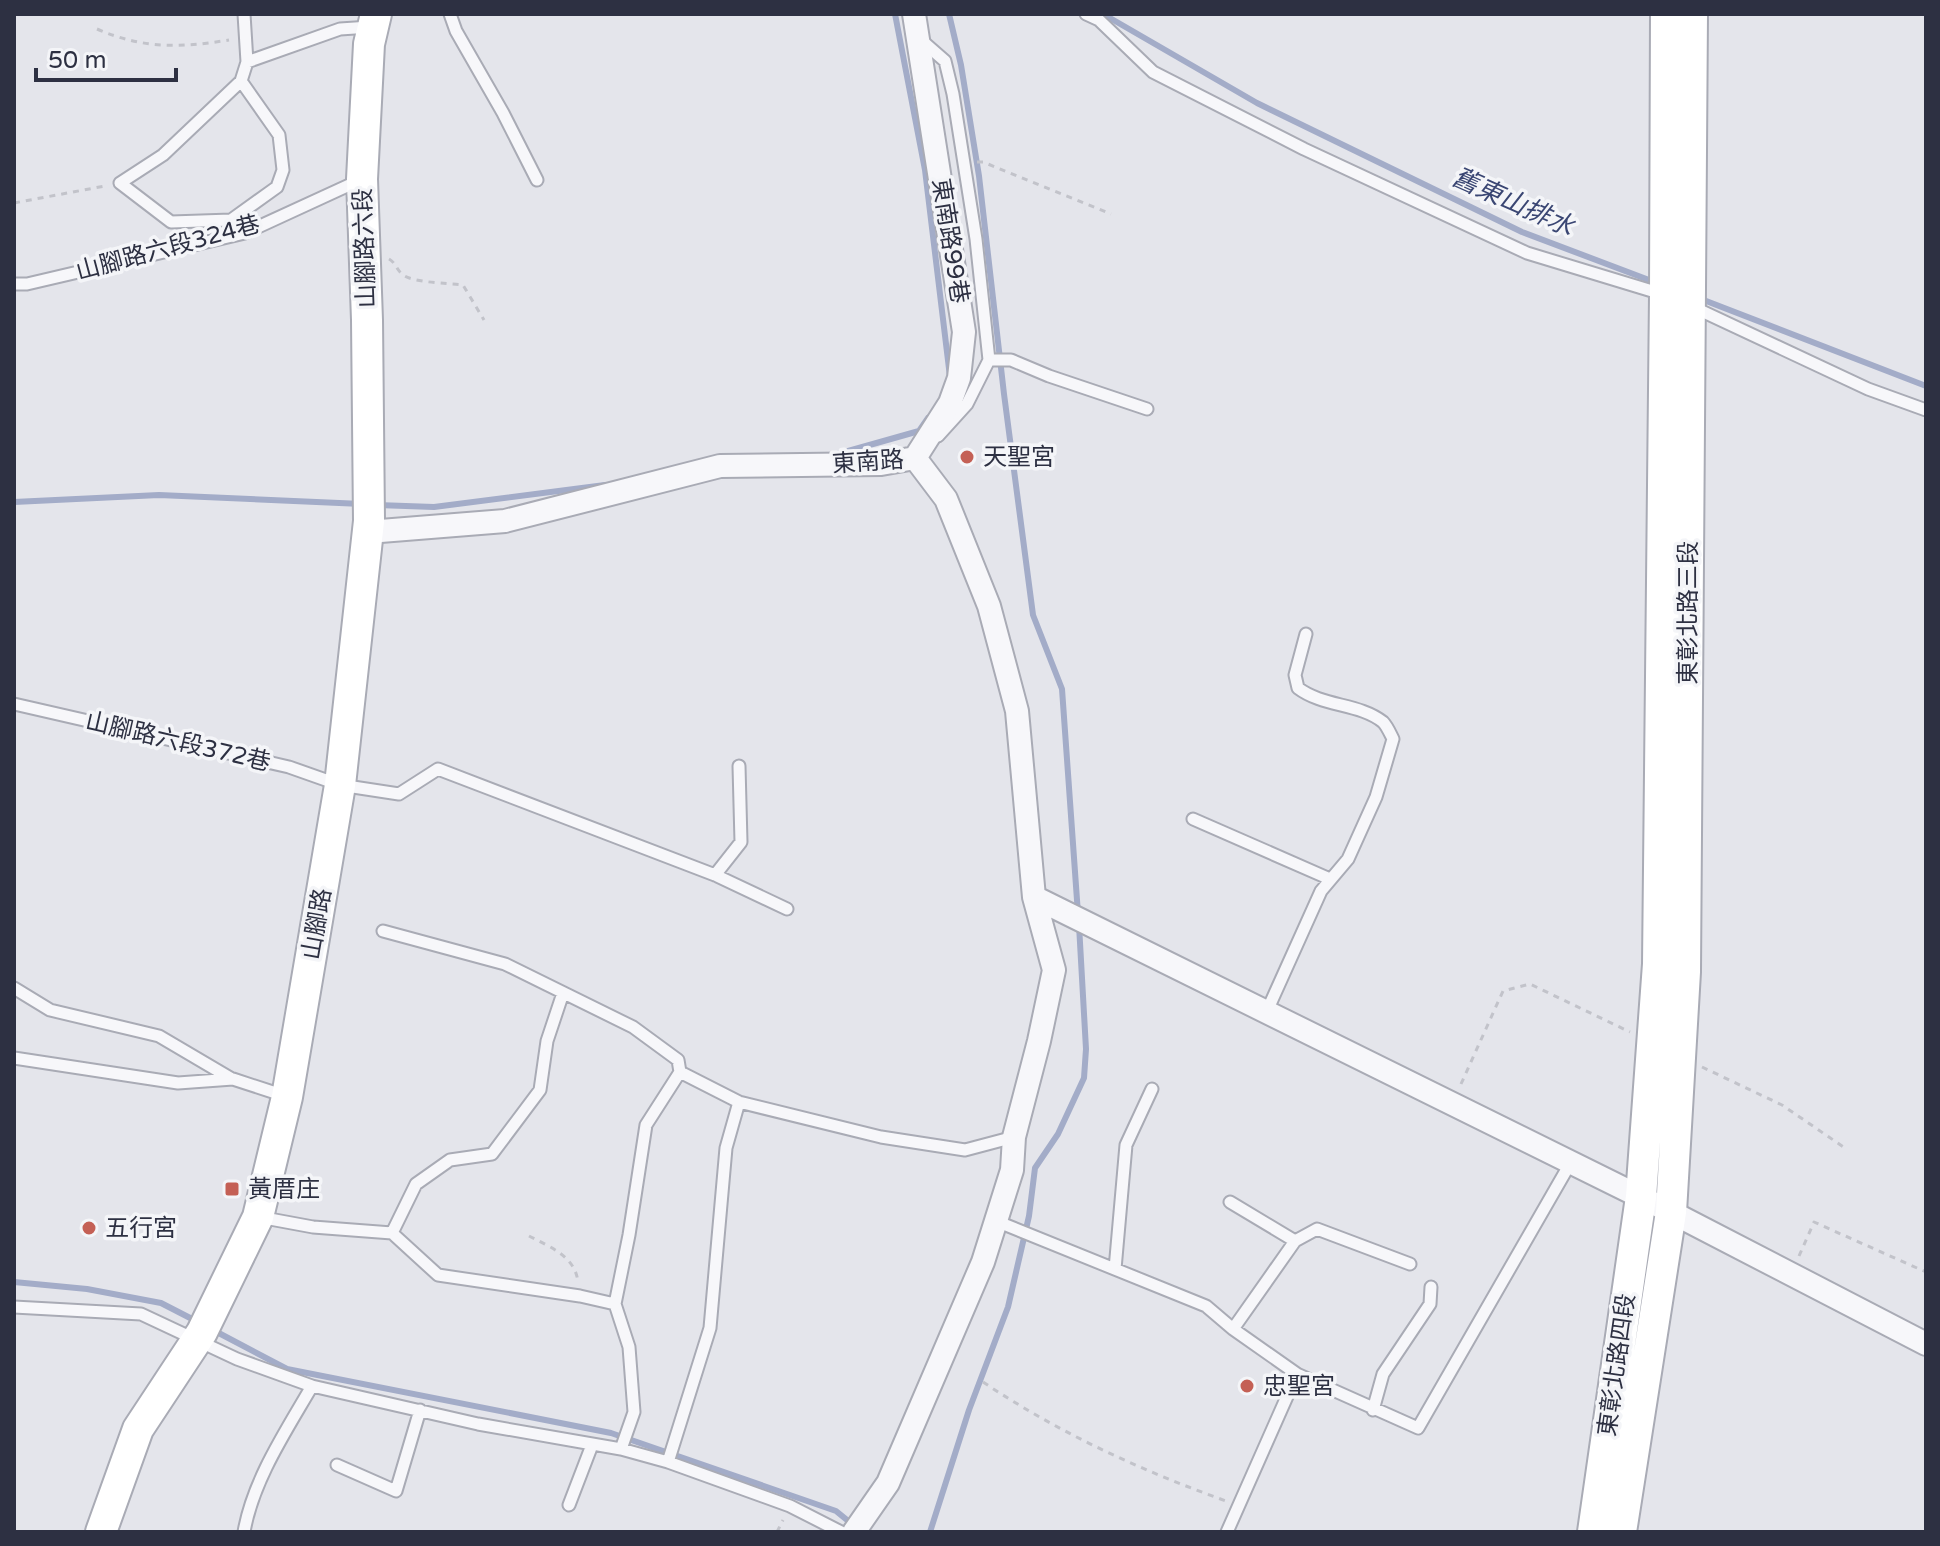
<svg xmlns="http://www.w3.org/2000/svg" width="1940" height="1546" font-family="'Varela Round','Noto Sans TC',sans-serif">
	<rect width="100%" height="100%" fill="#e4e5eb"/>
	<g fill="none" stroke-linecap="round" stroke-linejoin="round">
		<path stroke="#a3acc8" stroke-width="6" d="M895,14L925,170L950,377
			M949,14L961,65L979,176L1004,394L1033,615L1062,689L1078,914
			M1103,14L1257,103L1522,232L1657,283
			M1701,299L1926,386
			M834,455L919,431L928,418
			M14,502L159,495L362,504
			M377,505L434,507L605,485
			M14,1282L87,1289L161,1303L196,1321
			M213,1330L287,1369L611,1433L836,1511L852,1524
			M930,1532L969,1410L1008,1307L1029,1216L1035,1168L1058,1134L1084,1078L1086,1049L1079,925"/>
		<defs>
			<path id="lane" d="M450,14L456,31L503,113L537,180
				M1086,14L1099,20L1153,72L1304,149L1527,253L1662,294
				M921,40L945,61L953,94L976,239L989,360
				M247,62L340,29L370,27
				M241,81L279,135L283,170L277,187L231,220L171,222L120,183L163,155L241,81L247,62L244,14
				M14,284H27L245,233L358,181
				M1693,307L1868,389L1926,410
				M938,436L967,404L989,360H1011L1049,376L1147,409
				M14,704L289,767L340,785L399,794L438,769L715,875L787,909
				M1193,819L1330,879
				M715,875L741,842L739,766
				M383,931L505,964L633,1027L678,1060L680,1072L739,1102L881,1137L965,1150L1014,1137
				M14,988L50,1010L159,1036L232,1079
				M1267,1011L1321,891L1348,859L1376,797L1393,739C1390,733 1387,726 1383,722C1359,703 1323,707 1298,688L1295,675L1306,634
				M14,1058L178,1083L233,1079L285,1096
				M1230,1202L1295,1241
				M259,1217L313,1227L392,1233L438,1275L580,1296L615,1304
				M996,1221L1206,1306L1233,1329L1297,1374
				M392,1233L416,1184L450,1160L492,1154L540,1090L547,1041L563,993
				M1115,1269L1126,1145L1152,1089
				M14,1307L141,1314L237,1359L312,1386L478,1424L621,1449L668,1462L790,1506L841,1532
				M1233,1329L1295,1241L1317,1229L1410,1264
				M1373,1410L1383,1374L1430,1304L1431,1287
				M621,1449L634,1412L629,1347L615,1304L629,1235L646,1125L680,1072
				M668,1462L710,1328L726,1148L739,1102
				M337,1465L396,1491L420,1410
				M569,1505L592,1445
				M244,1532C253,1480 286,1431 312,1386
				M1227,1532L1297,1374L1418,1428L1571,1162"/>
			<path id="street" d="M914,14L964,332L959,378L950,403L915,458
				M368,532L505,521L720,466L881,464L915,458
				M1034,897L1671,1212L1926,1344
				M854,1532L888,1483L983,1262L1012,1170L1014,1137L1039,1041L1054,970L1034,897L1017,711L989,606L946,499L915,458"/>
			<path id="secondary" d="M101,1532L138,1429L202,1332L258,1217L287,1097L340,785L369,521L367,320L362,179L369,44L376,14
				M1593,1532L1641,1197L1658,964L1665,295L1666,14
				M1621,1532L1671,1212L1685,972L1692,14"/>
		</defs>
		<use href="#lane" stroke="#a9abb5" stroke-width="15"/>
		<use href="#street" stroke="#a9abb5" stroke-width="26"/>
		<use href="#secondary" stroke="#a9abb5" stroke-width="34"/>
		<path stroke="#c2c3ca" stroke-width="3" stroke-dasharray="6 6" stroke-linecap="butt" d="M97,29C143,49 180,48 229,40
			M977,162H983L1111,214
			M14,203L105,186
			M389,259C396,263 396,269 402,274C411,283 449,283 463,285L484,320
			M1702,1067L1782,1105L1845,1148
			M1461,1084L1503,991L1530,984L1630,1032
			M529,1236C550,1247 575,1256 578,1282
			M1799,1256L1814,1222L1926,1272
			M983,1382C1059,1433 1140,1470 1226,1501
			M777,1532L783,1520"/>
		<use href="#lane" stroke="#f7f7fa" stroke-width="11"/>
		<use href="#street" stroke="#f7f7fa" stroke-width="22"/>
		<use href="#secondary" stroke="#fff" stroke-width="30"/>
	</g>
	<g fill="#c46055" stroke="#f4f5f8" stroke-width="3">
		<circle cx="967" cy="457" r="8"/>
		<rect x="224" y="1181" width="16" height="16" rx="4"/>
		<circle cx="89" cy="1228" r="8"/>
		<circle cx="1247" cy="1386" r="8"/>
	</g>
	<g text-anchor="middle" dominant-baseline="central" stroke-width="7" stroke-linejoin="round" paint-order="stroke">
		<g font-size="24" fill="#2d3042" stroke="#f4f5f8">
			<text transform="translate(950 241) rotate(81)">東南路99巷</text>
			<text transform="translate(168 248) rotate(-15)">山腳路六段324巷</text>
			<text transform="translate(365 248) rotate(-92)">山腳路六段</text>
			<text transform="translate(868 462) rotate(-4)">東南路</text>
			<text transform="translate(1688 613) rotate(-90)">東彰北路三段</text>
			<text transform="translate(178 742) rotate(13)">山腳路六段372巷</text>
			<text transform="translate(317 924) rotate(-80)">山腳路</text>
			<text transform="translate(1617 1365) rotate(-82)">東彰北路四段</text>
		</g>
		<g font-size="24" fill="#2d3042" stroke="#f4f5f8" text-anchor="start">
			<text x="983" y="457">天聖宮</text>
			<text x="248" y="1189">黃厝庄</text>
			<text x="105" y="1228">五行宮</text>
			<text x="1263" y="1386">忠聖宮</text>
		</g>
		<g font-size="26" font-style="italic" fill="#3a4673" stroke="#f4f5f8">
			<text transform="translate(1513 202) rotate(24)">舊東山排水</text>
		</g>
	</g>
	<rect width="1940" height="1546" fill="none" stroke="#2d3042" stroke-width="32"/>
	<path d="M36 68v12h140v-12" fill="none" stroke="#2d3042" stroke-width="4"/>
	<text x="48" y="68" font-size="24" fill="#2d3042" stroke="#f4f5f8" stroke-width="6" paint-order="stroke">50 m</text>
</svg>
